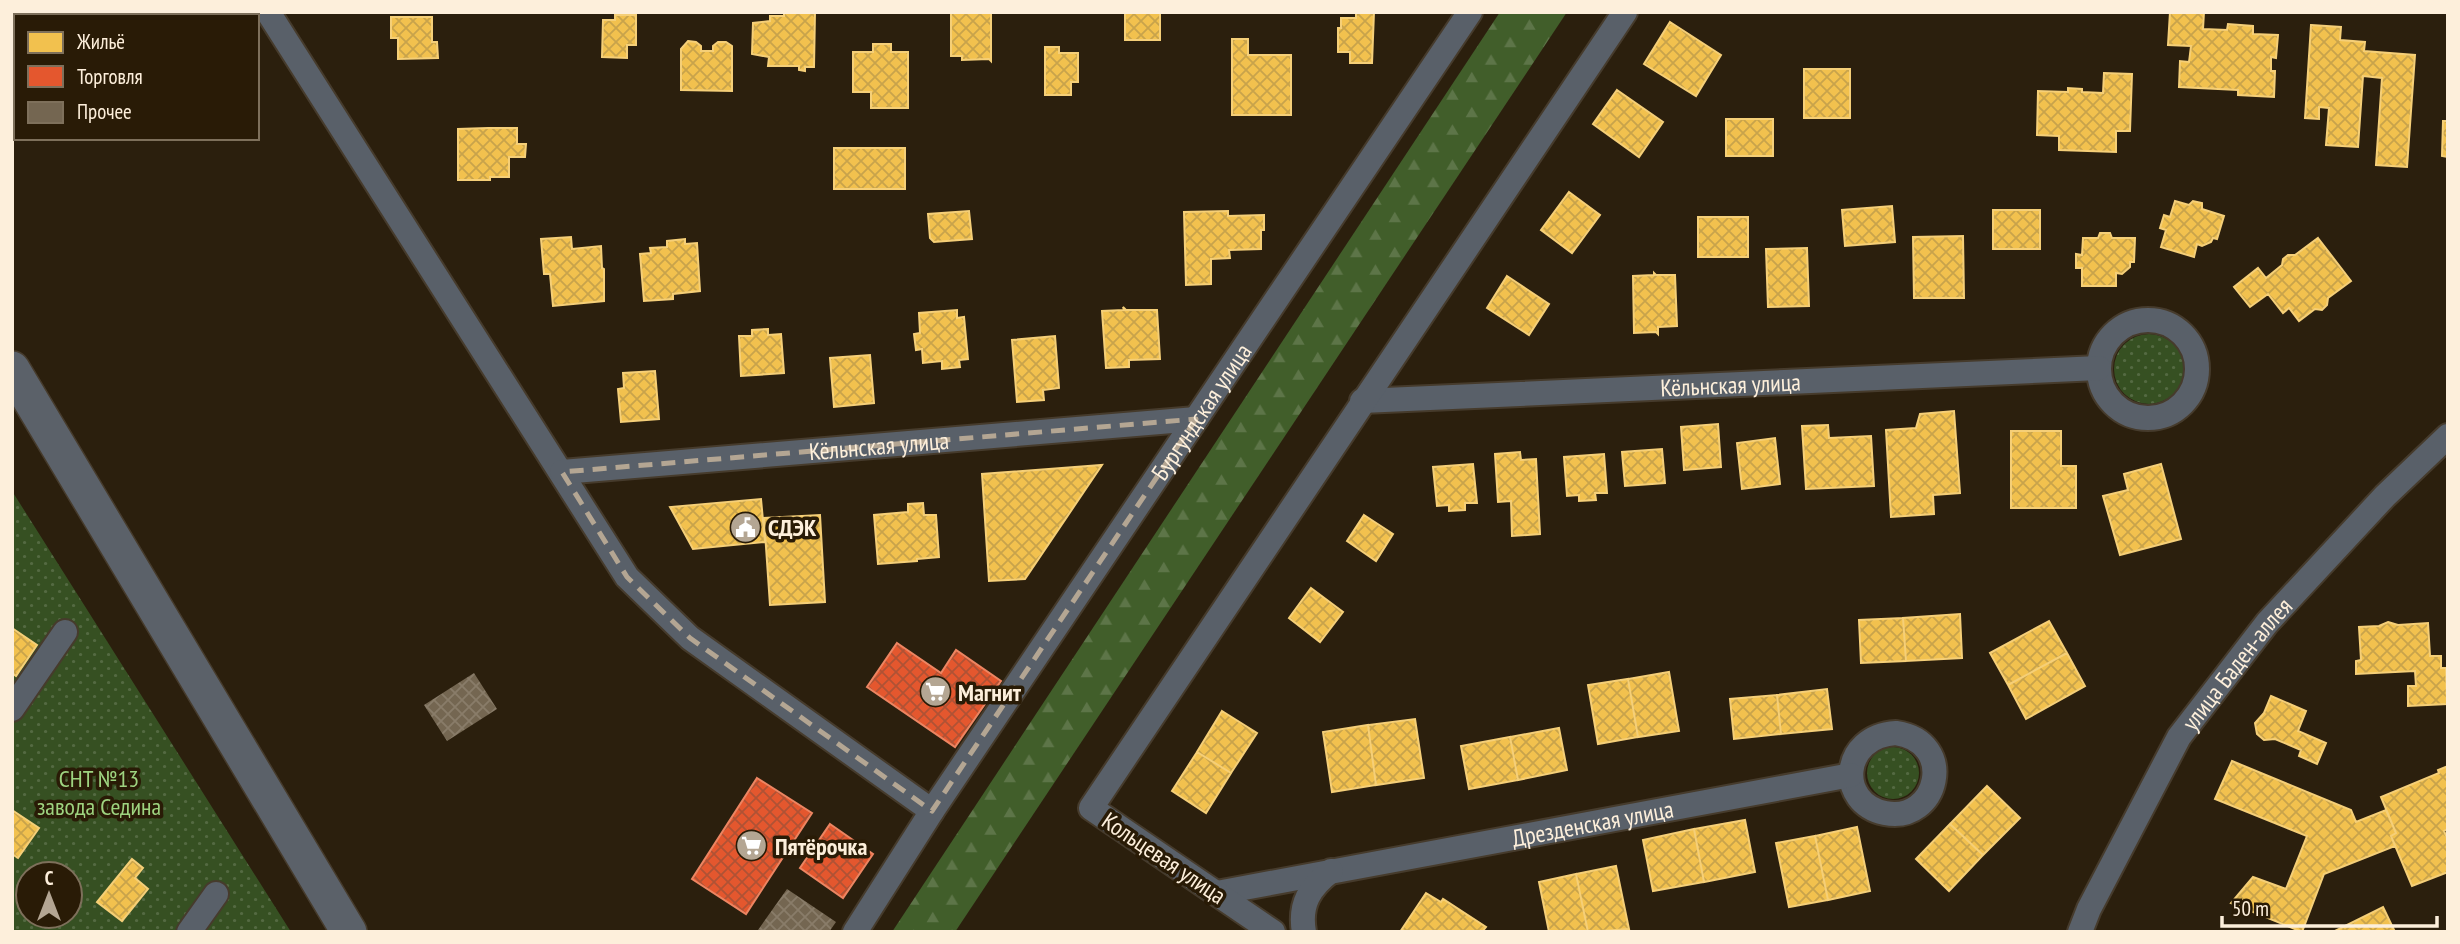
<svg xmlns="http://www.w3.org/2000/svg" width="2460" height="944" font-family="'PT Sans Narrow',sans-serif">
	<defs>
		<pattern id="grass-dots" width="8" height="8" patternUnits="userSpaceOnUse" patternTransform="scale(1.75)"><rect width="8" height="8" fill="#365022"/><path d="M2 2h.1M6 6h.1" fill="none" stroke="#546a42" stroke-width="1.8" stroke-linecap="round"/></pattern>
		<pattern id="forest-firs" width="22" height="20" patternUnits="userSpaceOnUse" patternTransform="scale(1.75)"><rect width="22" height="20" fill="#415e2a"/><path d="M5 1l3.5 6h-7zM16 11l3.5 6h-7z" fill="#5d7548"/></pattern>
		<pattern id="homes-cross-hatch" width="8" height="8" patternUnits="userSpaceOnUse" patternTransform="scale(1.75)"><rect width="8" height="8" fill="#f2c14e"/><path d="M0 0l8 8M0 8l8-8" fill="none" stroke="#c8a34b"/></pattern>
		<pattern id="shops-cross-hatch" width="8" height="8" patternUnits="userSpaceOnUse" patternTransform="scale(1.75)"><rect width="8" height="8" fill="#e4572e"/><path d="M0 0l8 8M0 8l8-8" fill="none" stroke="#af5235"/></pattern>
		<pattern id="building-cross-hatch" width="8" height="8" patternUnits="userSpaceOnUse" patternTransform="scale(1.75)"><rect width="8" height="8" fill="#746651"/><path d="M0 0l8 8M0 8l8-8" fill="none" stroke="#897c69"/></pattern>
	</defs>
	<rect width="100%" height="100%" fill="#2b1f0d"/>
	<path fill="url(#grass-dots)" fill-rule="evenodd" d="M2114 369a35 35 0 1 1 70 0a35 35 0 1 1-70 0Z
		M12,491L291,932H12ZM28,874H70V916H28Z
		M1867 773a26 26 0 1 1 52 0a26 26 0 1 1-52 0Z"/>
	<path fill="url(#forest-firs)" d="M1500,12H1567L955,932H892Z"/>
	<path fill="url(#homes-cross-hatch)" stroke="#f5cf78" stroke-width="2" d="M784,12H815L814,67H805V71L799,70V66H768L769,57L752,54L753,23L770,21V16H784Z
		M951,12H991V61L989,59L962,60V56H951Z
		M1125,12H1160V40H1125Z
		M1356,12H1374L1372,63H1350V52H1338V28H1341V18H1356Z
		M2170,12H2204L2203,29L2227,30L2228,24L2253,26V34L2278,35L2276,58L2271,57V71H2275L2274,97L2238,95V90L2179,87L2180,61L2189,62L2191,46L2168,45Z
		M615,15H636V45H627V58L602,57L603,20H615Z
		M391,17H432V42H437L438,58L398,59V38H391Z
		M1670,22L1721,55L1696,96L1644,64Z
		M2311,25L2341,27L2340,40L2365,42L2364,51L2415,55L2407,167L2376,165L2382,78L2363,76L2358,147L2326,145L2329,108L2319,107V119L2305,118Z
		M1232,39H1248V55H1291V115H1232Z
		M688,41L696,42L701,46V51H713V46L718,42H726L732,46V91L681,90V49Z
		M873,44H891V52H908V108H871V92H853V52H873Z
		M1045,47H1059V53H1078V82H1071V95H1045Z
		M1804,69H1850V118H1804Z
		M2104,73L2132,74L2130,131H2116V152L2059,150V136L2037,135L2038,91L2068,92V88L2082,89V92L2103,93Z
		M1617,90L1663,122L1639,157L1593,124Z
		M1726,119H1773V156H1726Z
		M2443,121H2448V157L2442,156Z
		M488,128H517V144H526L525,157H509V177H490V180H458V129Z
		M834,148H905V189H834Z
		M1569,192L1600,215L1572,253L1541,230Z
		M2175,201L2189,205L2193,201L2202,203V209L2224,216L2217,239L2213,238L2211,242L2202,246L2197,244L2194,257L2161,247L2166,230L2160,228L2164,215L2170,217Z
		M1892,206L1895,242L1845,246L1842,210Z
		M1993,210H2040V249H1993Z
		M969,211L972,239L934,242L930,238L928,214Z
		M1228,211V216L1264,215V230H1261V249L1229,250L1230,258L1211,259V284L1186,285L1184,212Z
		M1698,217H1748V257H1698Z
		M2100,233H2110L2112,238H2135L2134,262H2130V267L2122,274L2116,273V286H2082V268H2076V254L2082,255L2083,238H2098Z
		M1963,236L1964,298H1914L1913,237Z
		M571,237L572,249L601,246L602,268L604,269V301L553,306L550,274H544L541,239Z
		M2318,238L2351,281L2328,298L2327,305L2322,310L2315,309L2299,321L2289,308L2283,313L2268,294L2250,307L2234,287L2258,268L2266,278L2282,265L2283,259L2288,255H2295Z
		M685,239V244L697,243L700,291L673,294V299L644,301L640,254L651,253L650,248L667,247V241Z
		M1807,248L1809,306L1768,307L1766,249Z
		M1654,273L1656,275H1675L1677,326L1658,327V334L1656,332L1634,333L1633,276L1654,275Z
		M1507,276L1549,304L1529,335L1487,308Z
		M1123,307L1126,310H1157L1160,359L1129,360V367L1106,368L1102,311L1124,310Z
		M957,310V318L964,317L968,359L959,360L960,367L942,369V361L923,363L922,349L916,350L914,334L920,333L919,313Z
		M768,329V335L781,334L784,373L741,376L739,336H752V330Z
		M1055,336L1059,388L1043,390L1044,400L1017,402L1012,340Z
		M870,355L874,403L834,407L830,358Z
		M655,371L659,419L621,422L618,389L624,388L623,373Z
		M1954,411L1960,493L1933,495L1934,514L1891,517L1886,430L1916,428L1920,414Z
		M1718,424L1721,467L1684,470L1681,427Z
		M1828,425L1829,438L1871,436L1874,486L1806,489L1802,426Z
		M2011,431H2061V466H2076V508H2011Z
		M1775,438L1780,484L1742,489L1737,443Z
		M1662,449L1665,483L1625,486L1622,452Z
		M1520,452L1521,460L1536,459L1540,534L1512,536L1511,501L1498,502L1495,454Z
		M1604,454L1607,493H1595L1596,500L1579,501V495L1567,496L1564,457Z
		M1473,464L1477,503H1465V510L1449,511V505L1437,506L1433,467Z
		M2161,464L2181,539L2120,555L2103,496L2128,490L2124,474Z
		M1102,465L1025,579L989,581L982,474Z
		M761,499L765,542L693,549L670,507Z
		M923,503L924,515H936L939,557L917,559V561L878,564L874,515L908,512V504Z
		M820,515L825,602L770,605L764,518Z
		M1364,515L1393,534L1376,561L1347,541Z
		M1311,588L1343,612L1320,642L1289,618Z
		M1960,614L1962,658L1906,661L1903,618Z
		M1903,618L1906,661L1861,663L1859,620Z
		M2049,621L2067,653L2008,685L1990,653Z
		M2388,622L2398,625L2428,623L2430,656H2441V668H2446L2447,704L2408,706V686H2416L2415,671L2356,674V661L2361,660L2359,627L2379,626Z
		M12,628L37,645L16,676L12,673Z
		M2067,653L2085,686L2026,719L2008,685Z
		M1669,672L1679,731L1638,737L1628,679Z
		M1628,679L1638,737L1598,744L1588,685Z
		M1827,689L1832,729L1781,734L1777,695Z
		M1777,695L1781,734L1734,739L1730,699Z
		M2271,696L2306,711L2298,731L2326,743L2317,764L2299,756L2301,750L2275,739L2264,740L2257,734L2255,723L2264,713Z
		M1222,711L1257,733L1231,773L1197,752Z
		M1415,719L1424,778L1376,785L1368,725Z
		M1368,725L1376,785L1332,792L1323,732Z
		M1559,728L1567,770L1518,780L1510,737Z
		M1510,737L1518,780L1469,789L1461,746Z
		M1197,752L1231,773L1206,813L1172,791Z
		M2232,761L2351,810L2356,822L2386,810L2396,833L2391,836L2395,846L2324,874L2302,932L2231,903L2253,877L2286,889L2307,836L2215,799Z
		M2448,766V829L2444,831L2448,840V872L2412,886L2391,836L2396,833L2381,797L2439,773L2438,770Z
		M1987,786L2020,818L1983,855L1950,824Z
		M12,810L39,828L18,858L12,854Z
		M1745,820L1755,872L1704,882L1694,829Z
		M1950,824L1983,855L1949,891L1916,859Z
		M1857,827L1870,891L1828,900L1815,836Z
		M1694,829L1704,882L1653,891L1643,840Z
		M1815,836L1828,900L1789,907L1776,843Z
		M132,859L143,868L135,878L148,889L122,921L97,902Z
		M1616,866L1629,929L1588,932L1576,874Z
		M1576,874L1588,932H1549L1539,882Z
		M1426,893L1441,902L1443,899L1486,927L1482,932H1400Z
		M2383,907L2395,932H2333Z"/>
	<path fill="url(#shops-cross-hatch)" stroke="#ec8562" stroke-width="2" d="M897,643L941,673L956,650L1001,681L955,747L867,687Z
		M757,778L812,813L746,914L692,879Z
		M830,824L873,854L843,898L800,868Z"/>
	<path fill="url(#building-cross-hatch)" d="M474,673L497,709L447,741L424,705Z
		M787,889L836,922L829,932L758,930Z"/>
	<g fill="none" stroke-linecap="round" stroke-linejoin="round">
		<defs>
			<g id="street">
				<path d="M268,12L627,577L690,638L932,811"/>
				<circle cx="2148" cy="369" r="49"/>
				<path id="s1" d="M1362,401L2099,368"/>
				<path id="s2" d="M562,472L1196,419"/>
				<path d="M12,709L65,632"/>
				<path d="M1896,733C1958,742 1938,824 1885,813C1836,803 1841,736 1896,733Z"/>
				<path id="s3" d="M1217,893L1851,775"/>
				<path d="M189,932L216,894"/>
				<path id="s4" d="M855,932L932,811L1470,12"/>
				<path d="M1273,932L1091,808L1625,12"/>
				<path d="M1304,932C1299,904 1310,887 1331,871"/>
				<path id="s5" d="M2080,932L2089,909L2179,737L2267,623L2385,496L2448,436"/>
			</g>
			<path id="secondary" d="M12,369L349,932"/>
		</defs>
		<use href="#street" stroke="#463b2c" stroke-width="28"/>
		<use href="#secondary" stroke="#463b2c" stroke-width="38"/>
		<use href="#street" stroke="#596069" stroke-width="24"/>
		<use href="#secondary" stroke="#5b6169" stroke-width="35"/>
	</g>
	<path fill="none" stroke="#b4a693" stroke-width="5" stroke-dasharray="14 9" stroke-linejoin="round" d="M1196,419L932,811L690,638L627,577L562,472Z"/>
	<defs>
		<symbol id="civic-disc" viewBox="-11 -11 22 22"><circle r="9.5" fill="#b4a693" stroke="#291b06"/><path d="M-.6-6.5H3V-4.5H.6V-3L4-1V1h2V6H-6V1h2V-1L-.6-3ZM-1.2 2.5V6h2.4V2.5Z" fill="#fff"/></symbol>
		<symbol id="supermarket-disc" viewBox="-11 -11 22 22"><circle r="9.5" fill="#b4a693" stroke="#291b06"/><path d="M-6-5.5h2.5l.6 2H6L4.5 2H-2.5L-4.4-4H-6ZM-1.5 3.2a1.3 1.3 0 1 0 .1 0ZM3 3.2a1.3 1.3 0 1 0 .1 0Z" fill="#fff"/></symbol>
	</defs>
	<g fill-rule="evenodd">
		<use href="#civic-disc" x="728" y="510" width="35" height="35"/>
		<use href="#supermarket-disc" x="918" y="674" width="35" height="35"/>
		<use href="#supermarket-disc" x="734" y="828" width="35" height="35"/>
	</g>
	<g text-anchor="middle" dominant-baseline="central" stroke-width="7" stroke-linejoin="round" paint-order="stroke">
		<g font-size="24" fill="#fdefdb" stroke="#291b06">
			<text stroke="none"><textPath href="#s1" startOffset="369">Кёльнская улица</textPath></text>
			<text stroke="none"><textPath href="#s4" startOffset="625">Бургундская улица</textPath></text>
			<text stroke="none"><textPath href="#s2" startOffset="318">Кёльнская улица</textPath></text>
			<text stroke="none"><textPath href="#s5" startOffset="312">улица Баден-аллея</textPath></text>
			<text stroke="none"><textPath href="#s3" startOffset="382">Дрезденская улица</textPath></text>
			<text transform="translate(1164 858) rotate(34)">Кольцевая улица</text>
		</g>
		<g font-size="24" font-weight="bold" fill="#fdefdb" stroke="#291b06" text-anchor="start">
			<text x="768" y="527">СДЭК</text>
			<text x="958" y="692">Магнит</text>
			<text x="775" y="846">Пятёрочка</text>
		</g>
		<g font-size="24" fill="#9ed480" stroke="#291b06">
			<text x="99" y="778">СНТ №13<tspan x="99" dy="28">завода Седина</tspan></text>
		</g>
	</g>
	<rect width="2460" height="944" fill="none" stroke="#fdefdb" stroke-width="28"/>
	<rect x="14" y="14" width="245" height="126" fill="#291b06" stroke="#7e705b" stroke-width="2"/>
	<rect x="28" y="32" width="35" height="21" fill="#f2c14e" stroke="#7e705b" stroke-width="2"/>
	<text x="77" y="49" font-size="21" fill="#fdefdb">Жильё</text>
	<rect x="28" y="66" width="35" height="21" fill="#e4572e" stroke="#7e705b" stroke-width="2"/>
	<text x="77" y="84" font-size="21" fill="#fdefdb">Торговля</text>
	<rect x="28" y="102" width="35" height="21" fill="#746651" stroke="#7e705b" stroke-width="2"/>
	<text x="77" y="119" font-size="21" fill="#fdefdb">Прочее</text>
	<g transform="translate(49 895)"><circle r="33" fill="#291b06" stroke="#7e705b" stroke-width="2"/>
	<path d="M0-5L12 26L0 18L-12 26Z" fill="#b4a693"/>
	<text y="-10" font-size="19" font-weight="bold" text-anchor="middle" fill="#fdefdb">С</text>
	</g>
	<path d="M2222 916v10h215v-10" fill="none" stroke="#fdefdb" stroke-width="3.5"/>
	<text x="2232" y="916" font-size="21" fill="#fdefdb" stroke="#291b06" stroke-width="5" paint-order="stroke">50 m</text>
</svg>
